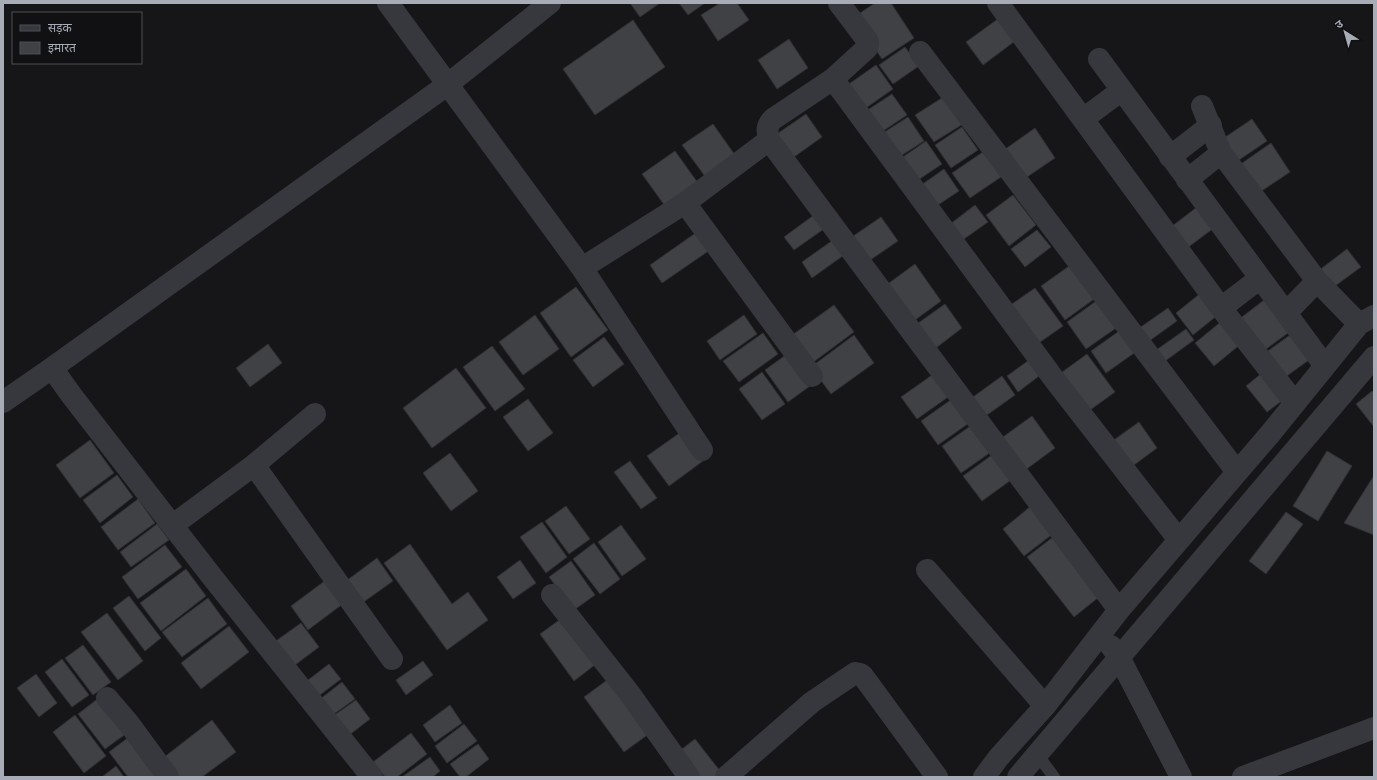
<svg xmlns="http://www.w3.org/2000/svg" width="1377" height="780" font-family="Montserrat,'Noto Sans Devanagari',sans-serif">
	<rect width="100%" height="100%" fill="#161618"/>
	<path fill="#404145" stroke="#303034" d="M630,3H660L640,17Z
		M679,3H705L688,15Z
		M720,3H737L749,20L718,41L701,15Z
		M875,3H891L914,38L882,59L854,17Z
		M1002,16L1019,38L983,65L966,42Z
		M633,20L665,67L595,115L563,69Z
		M789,39L808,68L777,89L758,60Z
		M905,47L919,66L893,84L879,65Z
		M876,65L893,89L863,110L846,86Z
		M892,94L907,115L877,135L863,113Z
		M945,96L963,124L934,142L915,115Z
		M806,114L822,137L787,162L771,138Z
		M908,117L924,141L899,157L883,133Z
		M1252,119L1267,141L1236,162L1221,140Z
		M713,124L737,158L707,179L682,145Z
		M962,127L978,150L951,168L935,145Z
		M1035,128L1055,158L1024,179L1004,150Z
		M926,141L942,164L915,182L900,159Z
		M1271,143L1290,172L1257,194L1238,166Z
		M675,151L698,183L665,206L642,174Z
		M983,152L1001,177L970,198L952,173Z
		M944,169L959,191L932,209L917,188Z
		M1013,195L1036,225L1009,246L986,215Z
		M1201,204L1218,225L1183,251L1167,230Z
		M975,205L988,222L957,244L945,228Z
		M818,212L828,226L794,250L784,237Z
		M881,217L898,241L863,265L846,241Z
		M1037,230L1051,247L1025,267L1011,249Z
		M697,232L710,250L662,283L650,265Z
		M833,240L844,255L812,278L802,262Z
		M1347,249L1361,267L1331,289L1318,271Z
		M915,264L941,301L911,323L885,286Z
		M1072,264L1097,297L1065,320L1041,286Z
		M576,287L608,330L571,357L540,313Z
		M1035,288L1063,326L1036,345L1009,306Z
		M1202,292L1219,314L1193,335L1176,313Z
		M1268,297L1292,330L1262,352L1238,320Z
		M1099,299L1119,326L1086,349L1067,322Z
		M945,304L962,328L932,351L914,326Z
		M834,305L854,332L808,366L788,338Z
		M1168,308L1177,321L1145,344L1135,331Z
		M535,315L559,349L523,375L499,342Z
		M744,315L757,334L720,360L707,341Z
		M1223,320L1242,343L1214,366L1195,343Z
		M1122,329L1137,351L1106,373L1091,351Z
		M1186,329L1194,340L1161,364L1152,353Z
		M763,333L778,354L739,382L723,361Z
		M854,335L874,363L831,394L811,367Z
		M1290,335L1309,360L1284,378L1265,353Z
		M604,337L624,364L593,387L573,360Z
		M268,344L282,363L250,387L236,368Z
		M492,346L525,389L495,411L463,367Z
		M787,354L810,386L788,402L765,370Z
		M1087,354L1115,392L1086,413L1058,375Z
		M1036,355L1047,370L1018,392L1007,376Z
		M456,368L486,408L432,448L403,408Z
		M762,372L785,404L762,420L739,389Z
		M935,373L951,395L917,419L901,397Z
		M1262,373L1283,400L1267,412L1246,386Z
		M1002,376L1015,395L980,420L966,402Z
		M1372,391L1374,393V427L1356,404Z
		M528,399L553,433L528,451L503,417Z
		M952,399L969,423L938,445L921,421Z
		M1032,416L1055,448L1020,474L996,442Z
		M1139,422L1157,448L1130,468L1111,442Z
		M972,425L991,452L961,473L942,446Z
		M681,432L703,461L669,486L647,456Z
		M90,440L114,473L80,498L56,465Z
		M1327,451L1352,466L1318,521L1293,506Z
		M450,453L478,491L451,511L423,473Z
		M992,455L1011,480L982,501L963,476Z
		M630,461L657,498L641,509L614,472Z
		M117,475L133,497L100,523L83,500Z
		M1373,477L1374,478V535L1344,523Z
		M138,499L155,523L118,550L101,527Z
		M566,506L590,539L569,554L545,521Z
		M1031,506L1054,533L1024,556L1003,529Z
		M1286,512L1303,524L1266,574L1249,561Z
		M542,522L567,557L546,573L520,537Z
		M157,524L169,540L131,567L120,552Z
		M621,525L646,559L622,576L598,542Z
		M1057,534L1104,593L1074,617L1027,557Z
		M594,543L620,579L600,594L573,559Z
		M410,544L452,604L468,592L488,620L447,650L384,563Z
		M165,545L182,567L138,599L122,577Z
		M377,558L393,581L358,606L342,584Z
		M520,560L536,583L513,599L497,577Z
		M571,561L595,595L574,610L549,577Z
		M186,569L206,596L161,631L140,603Z
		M326,580L344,603L308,630L291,606Z
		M129,596L161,638L145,651L113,608Z
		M208,598L227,624L182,657L162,632Z
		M107,613L143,661L118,680L81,632Z
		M562,618L596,664L574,681L540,634Z
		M301,623L319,647L291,668L273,643Z
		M229,626L249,652L201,689L181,663Z
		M83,645L111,682L93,695L65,658Z
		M62,659L89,695L72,707L45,672Z
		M423,661L433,675L406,695L396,680Z
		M329,664L341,679L316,698L304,683Z
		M36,674L57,703L39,717L17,688Z
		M610,678L650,733L624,752L584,697Z
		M342,682L355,699L331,716L319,700Z
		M100,697L127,733L105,749L78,714Z
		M356,700L370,719L348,736L333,716Z
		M450,705L462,723L435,742L423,725Z
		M75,715L106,756L84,773L53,732Z
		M212,720L236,752L202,777H177L163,758Z
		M464,724L477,741L447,763L435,746Z
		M411,733L427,754L397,777H385L373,762Z
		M133,734L161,777H128L109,752Z
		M695,739L724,776L723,777H697L678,752Z
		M478,744L489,759L466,777H460L450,764Z
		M430,757L440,771L433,777H402Z
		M116,766L124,777H102Z"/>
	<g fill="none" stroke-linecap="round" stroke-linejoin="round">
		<path stroke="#37383d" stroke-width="12" d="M1037,754L1054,777"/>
		<path stroke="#37383d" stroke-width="22" d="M388,3L582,268L702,450
			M839,3L867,40L868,43L867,48L833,79L773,119C766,126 767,131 769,140L1119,610
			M998,3L1221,308L1295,403
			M920,52L1237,472
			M1099,59L1325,366
			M833,79L1054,379L1179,540
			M1202,106L1221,153L1317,281L1359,324
			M1083,119L1122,90
			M1170,157L1211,125
			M1187,180L1221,153
			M685,203L812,376
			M582,268L685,203L769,140
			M1221,308L1259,279
			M1286,313L1317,281
			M52,368L72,396L213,578L372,777
			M3,402L52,368L447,85L550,3
			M254,465L392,659
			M173,525L254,465L315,414
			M927,570L1045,706
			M552,595L630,694L689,777
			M1111,646L1119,657L1181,777
			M107,698L130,725L168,777
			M726,777L812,702L855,673L860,674L863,676L937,777
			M984,777L999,757L1045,706L1119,610L1270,434L1359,324L1374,316
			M1018,777L1374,357
			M1243,777L1374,728"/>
	</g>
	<rect width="1377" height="780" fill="none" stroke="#a8acb7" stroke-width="8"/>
	<rect x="12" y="12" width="130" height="52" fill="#111113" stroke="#4d4f55"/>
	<rect x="20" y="25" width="20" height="6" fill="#37383d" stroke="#4d4f55"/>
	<text x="48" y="32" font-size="12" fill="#a8acb7">सड़क</text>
	<rect x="20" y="42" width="20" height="12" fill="#404145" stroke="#4d4f55"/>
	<text x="48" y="52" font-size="12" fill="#a8acb7">इमारत</text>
	<g transform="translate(1345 32) rotate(323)" stroke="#111113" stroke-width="3" paint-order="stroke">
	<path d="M0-3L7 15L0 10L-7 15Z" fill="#a8acb7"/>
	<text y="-6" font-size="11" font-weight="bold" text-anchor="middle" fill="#a8acb7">उ</text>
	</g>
</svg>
